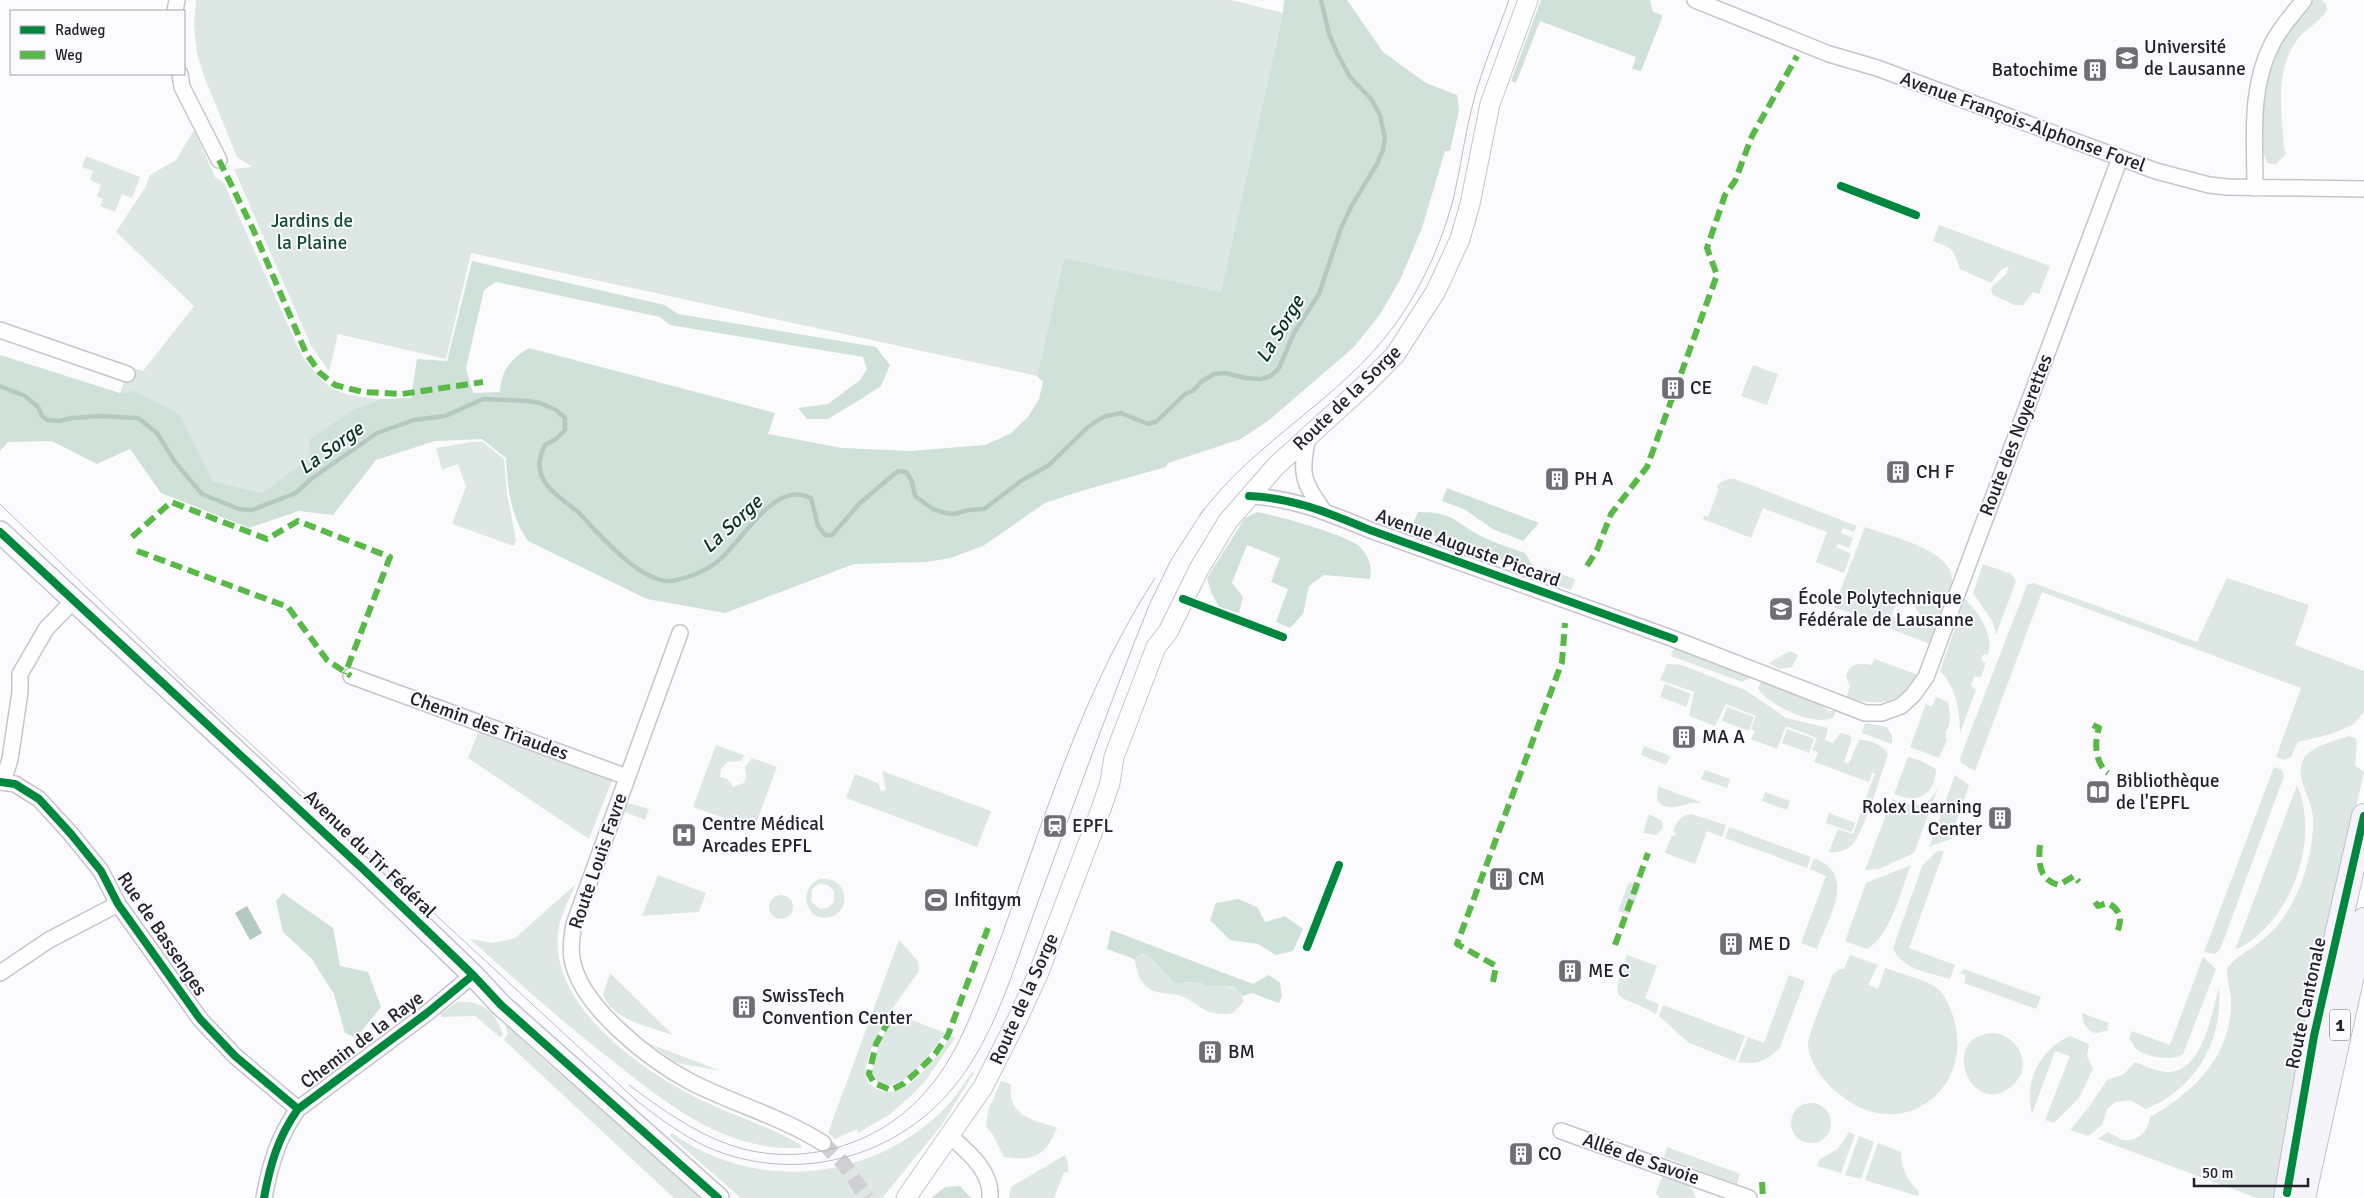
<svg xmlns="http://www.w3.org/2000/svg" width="2364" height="1198" font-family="Signika,sans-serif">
	<rect width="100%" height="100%" fill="#fbfbfe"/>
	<path fill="#dde7e3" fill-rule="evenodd" d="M196,0H1231L1283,13L1221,293L1064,258L1037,376L471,253L446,359L338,334L329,371L311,346L234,169L252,167L237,157L204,76L197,53L194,25Z
		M2313,0H2322L2326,4L2327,10C2320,22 2305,29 2297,40C2274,72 2282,111 2284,148L2286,154L2276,164L2267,163C2246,113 2275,35 2313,0Z
		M194,130L215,177L224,183L301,354C330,392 331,393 378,399L376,402L356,408L309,458L262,493L213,481L135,392L120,393L130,367L143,371L194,306L116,232L146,186L150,175L176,160Z
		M86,156L140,177L132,198L122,194L115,212L100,206L103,199L97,196L101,185L90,180L93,171L82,167Z
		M1939,225L2050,266L2039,294L2033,292L2023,305H2015L1993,295L1991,288L2006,274L2009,266L2002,269L1991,283L1960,269C1953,248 1952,248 1933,241Z
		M1753,365L1778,374L1767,405L1741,396Z
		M472,442H483L504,459L507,494L516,540L514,546L452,524L466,487L458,464L442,470L436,448Z
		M1728,479H1735L1857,526L1854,532L1843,528L1841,533L1853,538L1849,548L1838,544L1836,547L1851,554L1844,573L1816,562L1827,532L1763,508L1751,538L1703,519L1704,515L1708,517L1719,488L1716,487L1721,482Z
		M1865,527C1888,536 1957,550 1952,583C1948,603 1937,624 1930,644L1834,607ZM1904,601L1913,603L1920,615L1917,623L1905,628L1897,625L1892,614L1896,605Z
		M1983,564L2011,574L2016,581L1996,635L1993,622L1973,593Z
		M1543,567L1575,579L1571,590L1548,582Z
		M2227,578L2309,605L2295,645L2364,671V712L2353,725L2331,734L2298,742L2291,757L2284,760L2276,757L2301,688L2042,592L1975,771L1961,763L1960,758L2027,585L2033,583L2197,642Z
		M1965,599C1978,612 1995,635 1988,654L1983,655L1981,660L1986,663L1981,677H1974L1971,686L1976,690L1960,733C1960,710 1956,687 1940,671Z
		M1674,647L1754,676L1742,682L1671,656Z
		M1790,651L1798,655L1792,667L1779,669L1769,663Z
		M1875,659L1918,675C1900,705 1878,706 1846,698L1850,687L1846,677C1849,663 1859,663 1871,665Z
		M1667,664L1682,665L1747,691L1786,718L1828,728L1825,740L1833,743L1840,733L1849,735L1852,738L1844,762L1849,763L1859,740C1869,739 1883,745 1888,754C1881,774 1865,829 1853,844C1847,850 1837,854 1829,852L1838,829L1853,834L1875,773H1872L1869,782L1814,762L1818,752L1812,750L1817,738L1786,726L1777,749L1751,739L1755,731L1751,729L1756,716L1726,704L1715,726L1689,716L1694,692L1660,680Z
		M1763,679L1764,682L1818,701L1828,711H1836L1833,718C1812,726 1775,707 1760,692L1758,688Z
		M1665,684L1691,694L1686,707L1660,697Z
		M1936,697L1948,702C1950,713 1952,723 1945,733L1947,740L1939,758L1910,747L1926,704L1932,707Z
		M1727,707L1754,717L1749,731L1722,721Z
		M1865,723L1887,727L1892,736V744L1862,733Z
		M480,728L613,778L589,839L468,758Z
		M1787,729L1814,739L1809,753L1782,743Z
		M2349,736L2355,738L2357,742L2355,765L2364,772L2312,999L2276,1198H2257L2098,1139L2108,1132L2122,1140C2138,1142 2148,1132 2150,1117C2193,1093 2229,1058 2231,1006C2232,993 2226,980 2227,968C2237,955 2254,948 2266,937C2297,910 2314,859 2313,819C2313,799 2294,779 2303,760C2310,746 2335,741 2349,736Z
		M716,745L744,755L741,761L727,762L721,769L720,777L727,779L733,787L744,783L746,776L745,767L752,758L777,767L754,829L693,807Z
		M1644,746L1670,756L1666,765L1641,755Z
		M1908,757L1919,760L1936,769C1935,796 1917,804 1894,794Z
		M2274,767L2282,770L2284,776L2220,950L2215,954L2204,952Z
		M1705,770L1730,779L1727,788L1701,779Z
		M882,771L991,811L977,847L846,798L855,774L878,783L881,791L886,790Z
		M1955,775L1969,785L1950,839L1929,847Z
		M2297,785C2321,840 2291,924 2235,950Z
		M1658,786L1700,802V803C1684,800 1667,817 1657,799Z
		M1939,786L1914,853L1879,869L1865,870L1892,799C1915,807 1927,810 1939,786Z
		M1765,792L1790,801L1787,810L1762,801Z
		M628,803L649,809L645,820L625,812L622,817L620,816Z
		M1829,813L1855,823L1852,832L1826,823Z
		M1649,814L1662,821L1663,828L1656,835L1643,833Z
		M1691,814L1726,825L1722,837L1707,831L1695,864L1665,853L1672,835L1674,836L1676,833L1673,832C1676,822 1680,816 1691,814Z
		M1729,827L1811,857L1807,868L1725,838Z
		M1937,851H1944L1909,948L1955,965L1950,979C1930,973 1901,969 1893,948L1922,866Z
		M1814,858C1858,875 1828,918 1817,949L1801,943L1826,876L1810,869Z
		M1911,865C1901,890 1891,935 1867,949L1845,941L1866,883Z
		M658,875L706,893L699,912L642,916Z
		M819,879C857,875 850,930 814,915C802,903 804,887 819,879ZM819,884L828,885L834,891V902L828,908L820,909L811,901L812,889Z
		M1629,882L1641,886L1629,915L1618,911Z
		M576,884C569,900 559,917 558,934C550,1006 643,1072 701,1100C734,1116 769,1126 801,1145V1148C724,1152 666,1103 609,1058C561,1021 516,980 470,939L493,943L515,938Z
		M769 907a12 12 0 1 1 24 0a12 12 0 1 1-24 0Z
		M899,940L918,961L919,971C904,992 855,1056 868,1082C898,1114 935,1059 951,1036L955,1038L926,1080L913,1094L889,1115L858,1133L857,1129L835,1139L828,1133Z
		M1143,953L1152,959L1170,979L1185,983L1200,982L1214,986L1222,984L1240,991L1244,1001L1233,1013C1208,1017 1204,1008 1184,997C1171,991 1156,997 1144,984C1137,977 1137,967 1134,959Z
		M1627,955L1657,966L1645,998L1659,1004L1656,1014C1617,991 1608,1008 1627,955Z
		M1850,955L1878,965L1868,985L1878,989L1885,968C1896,972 1932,982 1938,989C1945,995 1950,1007 1953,1016C1977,1090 1899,1147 1838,1093C1825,1083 1809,1063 1808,1045C1807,1037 1829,985 1833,974L1839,969H1844Z
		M2203,957L2216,969L2183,1054C2173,1062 2145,1057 2136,1049C2134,1046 2132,1041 2129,1039L2132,1031L2170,1045Z
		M1964,969L2041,997L2036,1009L1964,983L1966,975L1960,973Z
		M610,973L673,1035C650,1027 611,1020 603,994Z
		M1789,975L1805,981L1780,1047C1769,1060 1755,1066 1738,1062L1748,1037L1764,1043Z
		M2219,988C2223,1040 2197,1088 2146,1109L2130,1100L2115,1102L2107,1109L2102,1125L2088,1136L2070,1130L2089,1107L2107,1080L2124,1074L2135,1062C2146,1066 2157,1072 2169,1072C2203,1071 2211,1014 2219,988Z
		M457,1002C483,1000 496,1012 503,1035L500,1037L475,1016L442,1017L440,1014Z
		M1663,1005L1745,1036L1735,1061L1689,1043L1659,1016Z
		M2082,1013L2109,1023L2107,1028L2109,1030C2105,1030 2100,1033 2097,1033C2087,1033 2082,1020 2082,1013Z
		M898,1018L912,1020L945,1033C934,1049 904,1093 882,1084C877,1082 874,1079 872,1073C876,1053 881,1029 898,1018Z
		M505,1024L548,1064L637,1137L704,1198H674L504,1040L508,1034Z
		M1996,1033C2020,1038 2033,1067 2013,1085C1972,1123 1935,1033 1996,1033Z
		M2070,1036L2089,1044L2087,1056L2093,1069L2079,1098L2054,1123L2045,1120L2070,1056L2055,1051L2032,1114C2023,1083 2040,1049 2070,1036Z
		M650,1044L721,1071L677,1063Z
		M972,1072L974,1073L941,1126L882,1198H741L670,1136L672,1133C754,1192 866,1182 939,1114C952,1102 962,1087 972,1072Z
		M1001,1081L1011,1084C1007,1117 1032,1119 1057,1128C1045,1157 1033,1161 1004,1157L993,1135L986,1127L988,1111Z
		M1791 1123a20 20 0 1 1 40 0a20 20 0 1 1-40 0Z
		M1849,1132L1855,1135L1841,1173L1817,1166L1820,1159L1838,1149Z
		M1859,1136L1874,1142L1861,1179L1845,1175Z
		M1878,1143L1901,1152C1901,1168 1907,1181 1919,1192L1918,1196L1865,1180Z
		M1667,1147L1740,1174L1737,1184L1664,1157Z
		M1065,1155L1068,1163V1173L1064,1172L1054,1198H1009L1011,1187Z
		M1663,1175C1676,1180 1692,1182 1696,1198H1660L1656,1193Z"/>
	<path fill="#d0e1d9" d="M1284,0H1347L1383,52L1426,83L1457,95L1459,110L1450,151H1445L1422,228L1400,280L1379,316L1353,348L1268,421L1241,439L1168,463L1166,467L1081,491L1045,503L983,546L950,558L927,562L854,564L725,613L647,599L528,541C510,514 508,490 506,458L482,439L435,441L376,460L333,515L299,511L249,528L161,493L130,449L97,464L52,441L8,442L0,451V355L120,393L135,391L180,415L213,481L262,493L309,458L310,439L356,408L375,402L378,399L411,398L417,359L447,361L472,261L665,305L678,314L876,347L890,365L881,386L861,399L828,419H807L798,408L828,404L860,380L867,369L863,357L670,325L660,317L496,282L484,290L466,368L473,393L500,392C501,371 511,358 529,348L775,413L768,434L842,448L910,451L985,445L1010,434L1028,417L1039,399L1043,382L1037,376L1064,258L1221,292L1283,13Z
		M1541,0H1650L1653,12L1662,15V18L1641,71L1632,69L1636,57L1540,21L1516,83L1511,81Z
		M1447,488L1539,523L1523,541L1493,529L1464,509L1442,501Z
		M1257,512C1275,515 1350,536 1360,547C1369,557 1372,565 1370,579L1324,575L1309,586L1303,614L1290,628L1276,622L1288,589L1271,582L1280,558L1247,545L1232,583L1243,597L1239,613L1219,607L1211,592L1207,578L1245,518Z
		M1418,512C1457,512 1455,524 1485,538C1498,544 1512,548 1525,553L1533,566L1525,568L1411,528Z
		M283,893L333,928L340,966L368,972L381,1007L356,1038L345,1033L334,994L311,958L283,932L276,901Z
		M1238,899L1257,907L1265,922L1285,916L1303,929L1293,951L1276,955L1258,944L1230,940L1210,920L1216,903Z
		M1111,930L1253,984L1269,975L1280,983L1282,996L1279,1003L1252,993L1243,996C1234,982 1221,986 1207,986L1200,982L1174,983L1152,959L1143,953L1134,959L1107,949Z
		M960,1186L971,1198H931L945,1187Z"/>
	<path fill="#b4cac0" d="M247,906L262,933L250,940L235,913Z"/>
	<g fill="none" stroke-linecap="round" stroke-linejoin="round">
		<path stroke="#b4cac0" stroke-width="4.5" d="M0,386L25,396L38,407L42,416L47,420L59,421L72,418L100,416L138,418L157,433L175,462L202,494L239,509L252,510L296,493L311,479L377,433L414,420L445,416L483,399L528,401L540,403L556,410L565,418V430L556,439L545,445C541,453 538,461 540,470C544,491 567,501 580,514C600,535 645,589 677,580C690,577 708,570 718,561C743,541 774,479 811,498L818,526L825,535H832L860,503L898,471L906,472L912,481L915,496L933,509L946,513L954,514L968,510L984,509L1021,481L1049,465L1088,427L1103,417L1121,413L1148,424L1156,422L1185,394L1193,391L1202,381L1214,374L1225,373L1246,378L1261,379L1271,376L1279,368L1294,333L1319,294L1341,228L1352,205L1377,164L1383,150L1385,138L1380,115L1371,99L1350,77L1338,55L1329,34L1321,0"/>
		<path stroke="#d0d0d4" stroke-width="15" stroke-dasharray="15 8" stroke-linecap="butt" d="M823,1143L844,1164L867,1198"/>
		<defs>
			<path id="minor" d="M1695,0L1829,54L1877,68L2156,171L2209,185L2227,187L2364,189
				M175,11L177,0
				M180,74L182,87L219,160
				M2255,188C2255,139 2249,89 2272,44C2280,28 2293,14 2304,0
				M0,330L127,374
				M1308,437C1300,473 1302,481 1323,510
				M1249,496C1294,498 1329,513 1370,530L1674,639L1865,713H1882L1901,706L1913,695L1926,677L2120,158
				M680,633L574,924C572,935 570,947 572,958C579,1006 651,1061 691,1082C734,1104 782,1117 823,1143
				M351,676L627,777
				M0,782L15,784L39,799L71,834L101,871L118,904L200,1019L235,1056L298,1109
				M3,782L10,759L20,692V674L46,629L74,600
				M0,973L49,940L118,904
				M1561,1131L1749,1198
				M950,1136C968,1152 992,1171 990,1198
				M264,1198C270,1165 278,1137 298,1109L427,1013L473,975"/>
			<path id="tertiary" d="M906,1198L983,1087L1018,1018L1039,972L1100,812L1110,783L1114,757L1156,647L1168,632L1199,569L1228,521L1276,466L1365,385L1395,355L1436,291L1460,239L1470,204L1490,104L1528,0"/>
			<path id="secondary" d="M0,532L363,869L473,975L501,1005L718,1198"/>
			<path id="primary" d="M2286,1198L2314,1036L2364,816
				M2303,1198L2364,920"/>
		</defs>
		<use href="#minor" stroke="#c6c5cb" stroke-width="18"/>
		<use href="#tertiary" stroke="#c6c5cb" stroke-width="21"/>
		<use href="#secondary" stroke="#c6c5cb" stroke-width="24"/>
		<use href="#primary" stroke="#c3c2cc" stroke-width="26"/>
		<use href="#minor" stroke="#fefeff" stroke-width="15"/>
		<use href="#tertiary" stroke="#fefeff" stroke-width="19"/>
		<use href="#secondary" stroke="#fafafc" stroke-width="21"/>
		<use href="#primary" stroke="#f5f4fa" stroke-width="24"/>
		<path stroke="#bdbcbe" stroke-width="1" d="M0,504L187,685L637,1101C659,1118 682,1135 707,1147C797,1186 901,1158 960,1079C998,1028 1016,961 1038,902C1075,802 1110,702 1150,603L1171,560L1204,509
			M1200,515C1254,441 1340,400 1394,326C1422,287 1442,243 1454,196C1461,165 1465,134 1473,103C1482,68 1497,34 1509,0
			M629,1085C660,1108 693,1132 730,1145C800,1169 880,1146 927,1090C945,1070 957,1046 968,1022C1030,875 1067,713 1155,578"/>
		<path stroke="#58b947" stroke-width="6" stroke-dasharray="12 6" stroke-linecap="butt" d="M219,160L253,229L306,353L320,373L335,385L363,392L402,394L483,382
			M132,537L171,502L267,539L298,521L390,557L345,674
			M137,551L288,607L327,660L351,676
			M1587,566L1597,550L1611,514L1647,467L1717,275L1707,248L1725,195L1735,181L1752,136L1797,56
			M2093,725L2099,728C2094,741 2095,764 2108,773
			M2040,845C2038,863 2039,880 2059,885L2074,876L2079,882
			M2095,902L2098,906L2107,903C2120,908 2123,920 2117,932
			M1615,945L1648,853
			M1493,982L1496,966L1457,944L1562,662L1565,623
			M889,1020L876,1044L869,1074L874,1083L891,1090L903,1084L918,1071L935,1054L948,1035L988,928
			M1762,1182L1763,1198"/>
		<defs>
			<path id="cycleway" d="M1841,186L1916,215
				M1249,496C1294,498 1329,513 1370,530L1674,639
				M0,532L363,869L473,975L501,1005L718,1198
				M1183,599L1283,637
				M0,782L15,784L39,799L71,834L101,871L118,904L200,1019L235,1056L298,1109
				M1307,947L1339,865
				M2287,1193L2314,1036L2364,816
				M264,1198C270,1165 278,1137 298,1109L427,1013L473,975"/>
		</defs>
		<use href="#cycleway" stroke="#fafaff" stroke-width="11"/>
		<use href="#cycleway" stroke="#00873e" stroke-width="8"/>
	</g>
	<defs>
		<symbol id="university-square" viewBox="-11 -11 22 22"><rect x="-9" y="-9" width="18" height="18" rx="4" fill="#6f6e75" stroke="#fafaff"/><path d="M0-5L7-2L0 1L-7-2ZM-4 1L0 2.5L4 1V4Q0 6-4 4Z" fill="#fff"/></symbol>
		<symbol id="building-square" viewBox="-11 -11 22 22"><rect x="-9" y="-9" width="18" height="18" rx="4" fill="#6f6e75" stroke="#fafaff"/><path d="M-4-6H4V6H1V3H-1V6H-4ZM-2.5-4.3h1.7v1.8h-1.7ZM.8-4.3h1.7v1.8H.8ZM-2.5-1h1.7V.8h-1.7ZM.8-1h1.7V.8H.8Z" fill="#fff"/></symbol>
		<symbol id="library-square" viewBox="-11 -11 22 22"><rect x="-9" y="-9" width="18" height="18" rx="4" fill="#6f6e75" stroke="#fafaff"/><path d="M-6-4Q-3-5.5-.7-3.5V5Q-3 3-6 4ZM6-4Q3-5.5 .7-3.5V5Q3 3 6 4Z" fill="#fff"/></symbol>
		<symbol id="station-square" viewBox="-11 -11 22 22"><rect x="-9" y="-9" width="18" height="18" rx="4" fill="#6f6e75" stroke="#fafaff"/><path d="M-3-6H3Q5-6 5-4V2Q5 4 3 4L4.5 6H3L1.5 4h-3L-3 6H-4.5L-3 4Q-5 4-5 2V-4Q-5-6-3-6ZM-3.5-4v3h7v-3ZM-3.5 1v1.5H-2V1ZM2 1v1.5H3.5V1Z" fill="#fff"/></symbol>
		<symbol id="hospital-square" viewBox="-11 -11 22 22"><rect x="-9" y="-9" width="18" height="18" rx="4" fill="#6f6e75" stroke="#fafaff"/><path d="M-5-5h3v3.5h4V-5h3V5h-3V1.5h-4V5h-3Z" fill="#fff"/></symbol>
		<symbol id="stadium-square" viewBox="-11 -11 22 22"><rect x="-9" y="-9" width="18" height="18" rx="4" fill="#6f6e75" stroke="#fafaff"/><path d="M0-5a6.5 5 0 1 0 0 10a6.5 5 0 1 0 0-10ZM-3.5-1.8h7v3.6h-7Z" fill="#fff"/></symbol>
	</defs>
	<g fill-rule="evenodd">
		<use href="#university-square" x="2113" y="44" width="28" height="28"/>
		<use href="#building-square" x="2081" y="56" width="28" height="28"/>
		<use href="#building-square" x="1659" y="374" width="28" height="28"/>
		<use href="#building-square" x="1884" y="458" width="28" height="28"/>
		<use href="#building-square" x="1543" y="465" width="28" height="28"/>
		<use href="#university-square" x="1767" y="595" width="28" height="28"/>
		<use href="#building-square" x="1670" y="723" width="28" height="28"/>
		<use href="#library-square" x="2084" y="778" width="28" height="28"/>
		<use href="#building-square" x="1986" y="804" width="28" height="28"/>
		<use href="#station-square" x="1041" y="812" width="28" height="28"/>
		<use href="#hospital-square" x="670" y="821" width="28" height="28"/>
		<use href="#building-square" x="1487" y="865" width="28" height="28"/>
		<use href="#stadium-square" x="922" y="886" width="28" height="28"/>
		<use href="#building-square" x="1717" y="930" width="28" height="28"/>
		<use href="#building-square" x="1556" y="957" width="28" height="28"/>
		<use href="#building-square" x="730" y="993" width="28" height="28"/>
		<use href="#building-square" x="1196" y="1038" width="28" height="28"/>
		<use href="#building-square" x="1507" y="1140" width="28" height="28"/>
	</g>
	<g text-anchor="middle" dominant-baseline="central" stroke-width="4" stroke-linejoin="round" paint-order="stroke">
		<rect fill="#fafaff" stroke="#64636b" stroke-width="1" x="2330" y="1009.5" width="20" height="31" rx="4"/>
		<g font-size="18" font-weight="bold" fill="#23222b">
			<text x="2340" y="1025">1</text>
		</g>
		<g font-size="19" fill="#23222b" stroke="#fafaff" text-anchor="start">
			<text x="2144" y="47">Université<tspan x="2144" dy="22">de Lausanne</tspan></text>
			<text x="2078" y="70" text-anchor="end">Batochime</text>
			<text x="1690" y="388">CE</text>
			<text x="1916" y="472">CH F</text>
			<text x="1574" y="479">PH A</text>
			<text x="1798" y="598">École Polytechnique<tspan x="1798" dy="22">Fédérale de Lausanne</tspan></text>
			<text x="1702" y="737">MA A</text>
			<text x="2116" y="781">Bibliothèque<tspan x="2116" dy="22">de l'EPFL</tspan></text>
			<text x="1982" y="807" text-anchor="end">Rolex Learning<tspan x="1982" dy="22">Center</tspan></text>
			<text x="702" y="824">Centre Médical<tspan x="702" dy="22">Arcades EPFL</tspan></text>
			<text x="1072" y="826">EPFL</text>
			<text x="1518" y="879">CM</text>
			<text x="954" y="900">Infitgym</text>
			<text x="1748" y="944">ME D</text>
			<text x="1588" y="971">ME C</text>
			<text x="762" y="996">SwissTech<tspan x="762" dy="22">Convention Center</tspan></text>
			<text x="1228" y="1052">BM</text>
			<text x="1538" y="1154">CO</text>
		</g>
		<g font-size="19" fill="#23222b" stroke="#fafaff">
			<text transform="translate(2023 122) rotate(20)">Avenue François-Alphonse Forel</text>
			<text transform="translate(1347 398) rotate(-44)">Route de la Sorge</text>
			<text transform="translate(2016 435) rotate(-69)">Route des Noyerettes</text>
			<text transform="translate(1468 548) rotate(20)">Avenue Auguste Piccard</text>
			<text transform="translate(489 726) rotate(20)">Chemin des Triaudes</text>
			<text transform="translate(370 854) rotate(44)">Avenue du Tir Fédéral</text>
			<text transform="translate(598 861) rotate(-71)">Route Louis Favre</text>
			<text transform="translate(162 934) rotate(56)">Rue de Bassenges</text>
			<text transform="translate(1024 999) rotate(-66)">Route de la Sorge</text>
			<text transform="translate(2306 1003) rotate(-78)">Route Cantonale</text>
			<text transform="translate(362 1040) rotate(-37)">Chemin de la Raye</text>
			<text transform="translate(1641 1159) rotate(19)">Allée de Savoie</text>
		</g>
		<g font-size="19" fill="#134c35" stroke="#fafaff">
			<text x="312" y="221">Jardins de<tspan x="312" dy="22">la Plaine</tspan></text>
		</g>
		<g font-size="20" font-style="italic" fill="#073322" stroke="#fafaff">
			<text transform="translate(1280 329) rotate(-59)">La Sorge</text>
			<text transform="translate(331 448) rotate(-36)">La Sorge</text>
			<text transform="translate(732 524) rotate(-43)">La Sorge</text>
		</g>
	</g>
	<rect x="10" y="10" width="175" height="65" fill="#fafaff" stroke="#a4a4aa"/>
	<rect x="20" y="26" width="25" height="8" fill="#00873e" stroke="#a4a4aa"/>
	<text x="55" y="35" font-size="15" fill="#23222b">Radweg</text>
	<rect x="20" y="51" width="25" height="8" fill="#58b947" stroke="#a4a4aa"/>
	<text x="55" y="60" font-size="15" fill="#23222b">Weg</text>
	<path d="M2194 1178v8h114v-8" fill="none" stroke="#23222b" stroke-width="2.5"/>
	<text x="2202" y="1178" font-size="15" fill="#23222b" stroke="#fafaff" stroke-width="4" paint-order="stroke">50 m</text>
</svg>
